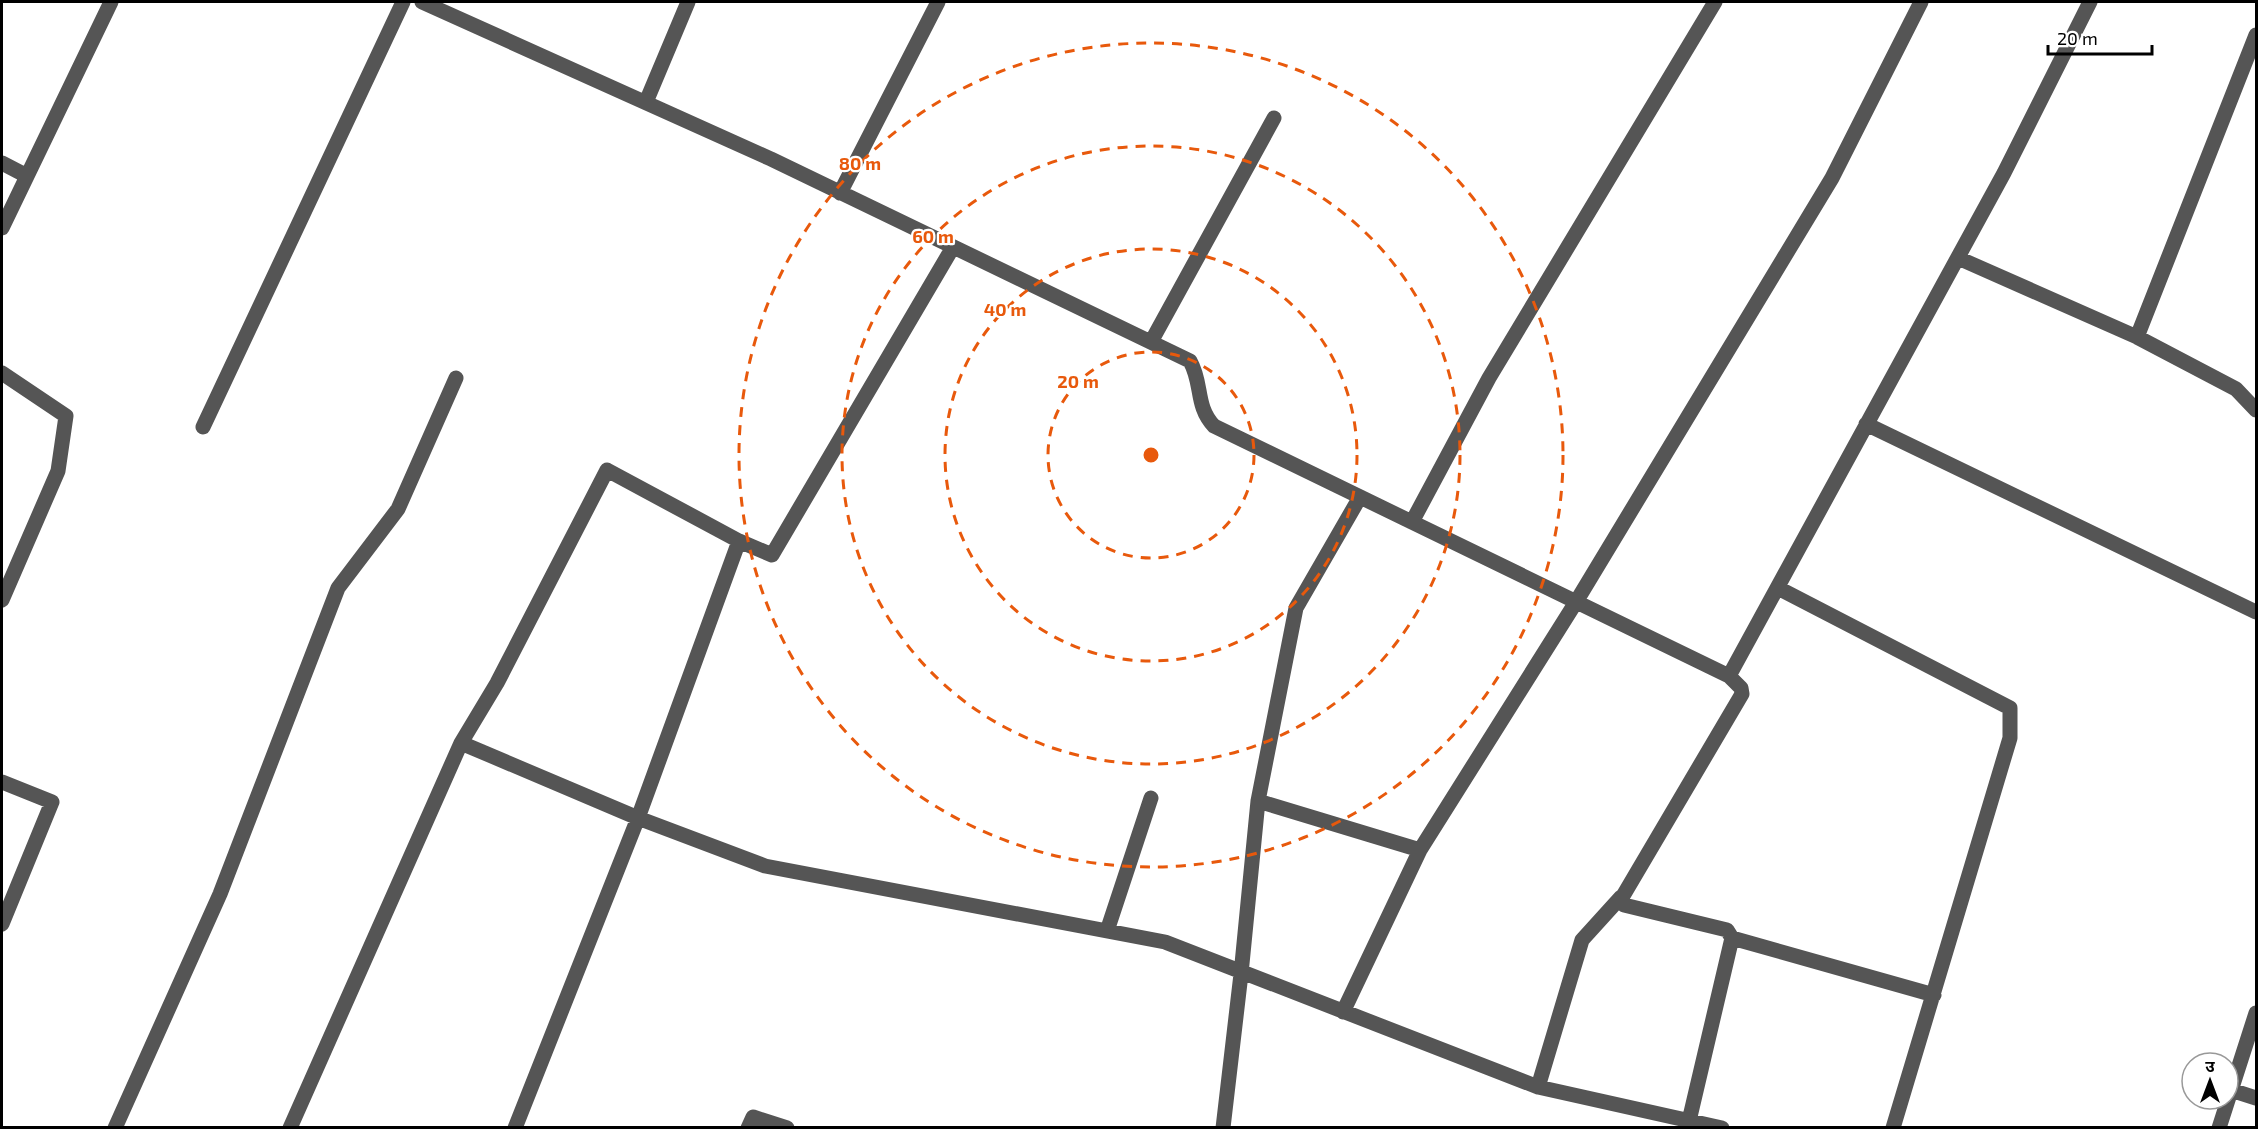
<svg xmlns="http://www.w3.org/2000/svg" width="2258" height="1129" font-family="'Exo 2','Noto Sans Devanagari',sans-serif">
	<rect width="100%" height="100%" fill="#fff"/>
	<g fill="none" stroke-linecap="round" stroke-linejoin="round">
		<path stroke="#555" stroke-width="15" d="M422,2L771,159L1190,361C1203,384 1195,406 1214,426L1729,676L1741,688L1742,694L1620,901L1624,905L1727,930L1732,938L1689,1121
			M646,102L688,2
			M2,163L27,176
			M840,193L938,2
			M2,228L111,2
			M1958,258L2137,337L2236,389L2256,410
			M2137,337L2256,35
			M1151,342L1274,118
			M2,373L66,416L58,471L2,600
			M1866,424L2256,612
			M203,427L403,2
			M1412,522L1489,378L1715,2
			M739,541L772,555L953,247
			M1778,588L2010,708V738L1893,1128
			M1729,676L2004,173L2090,2
			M461,743L638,818L765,866L1165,942L1538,1087L1722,1128
			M2,782L52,802L2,924
			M1258,801L1420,850
			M1107,931L1151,798
			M1732,938L1934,995
			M1343,1012L1420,850L1576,602L1832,178L1921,2
			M1538,1087L1582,940L1621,897
			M2231,1090L2256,1098
			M115,1128L220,894L338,588L398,509L456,378
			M290,1128L461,743L497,683L607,470L739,541L638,818L515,1128
			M748,1128L753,1117L787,1128
			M1223,1128L1241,974L1258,801L1296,608L1360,497
			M2219,1128L2256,1013"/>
	</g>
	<g fill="none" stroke="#e8590c" stroke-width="3" stroke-dasharray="10 8">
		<circle cx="1151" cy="455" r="103"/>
		<circle cx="1151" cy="455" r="206"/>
		<circle cx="1151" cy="455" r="309"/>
		<circle cx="1151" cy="455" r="412"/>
	</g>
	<circle cx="1151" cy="455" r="9" fill="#e8590c" stroke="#fff" stroke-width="3"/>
	<g font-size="18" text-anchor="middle" font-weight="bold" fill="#e8590c" stroke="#fff" stroke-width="4.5" stroke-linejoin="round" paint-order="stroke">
		<text x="860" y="170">80 m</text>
		<text x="933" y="243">60 m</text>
		<text x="1005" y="316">40 m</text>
		<text x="1078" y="388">20 m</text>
	</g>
	<rect width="2258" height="1129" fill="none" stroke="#000000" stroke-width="6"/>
	<g transform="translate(2210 1081)"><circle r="28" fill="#ffffff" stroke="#999999" stroke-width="1.5"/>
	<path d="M0-4.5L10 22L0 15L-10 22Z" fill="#000000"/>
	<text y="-9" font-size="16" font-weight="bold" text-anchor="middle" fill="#000000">उ</text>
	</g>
	<path d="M2048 45v9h104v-9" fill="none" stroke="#000000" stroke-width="3"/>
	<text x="2057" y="45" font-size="18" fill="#000000" stroke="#ffffff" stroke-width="4.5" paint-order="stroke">20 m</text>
</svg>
